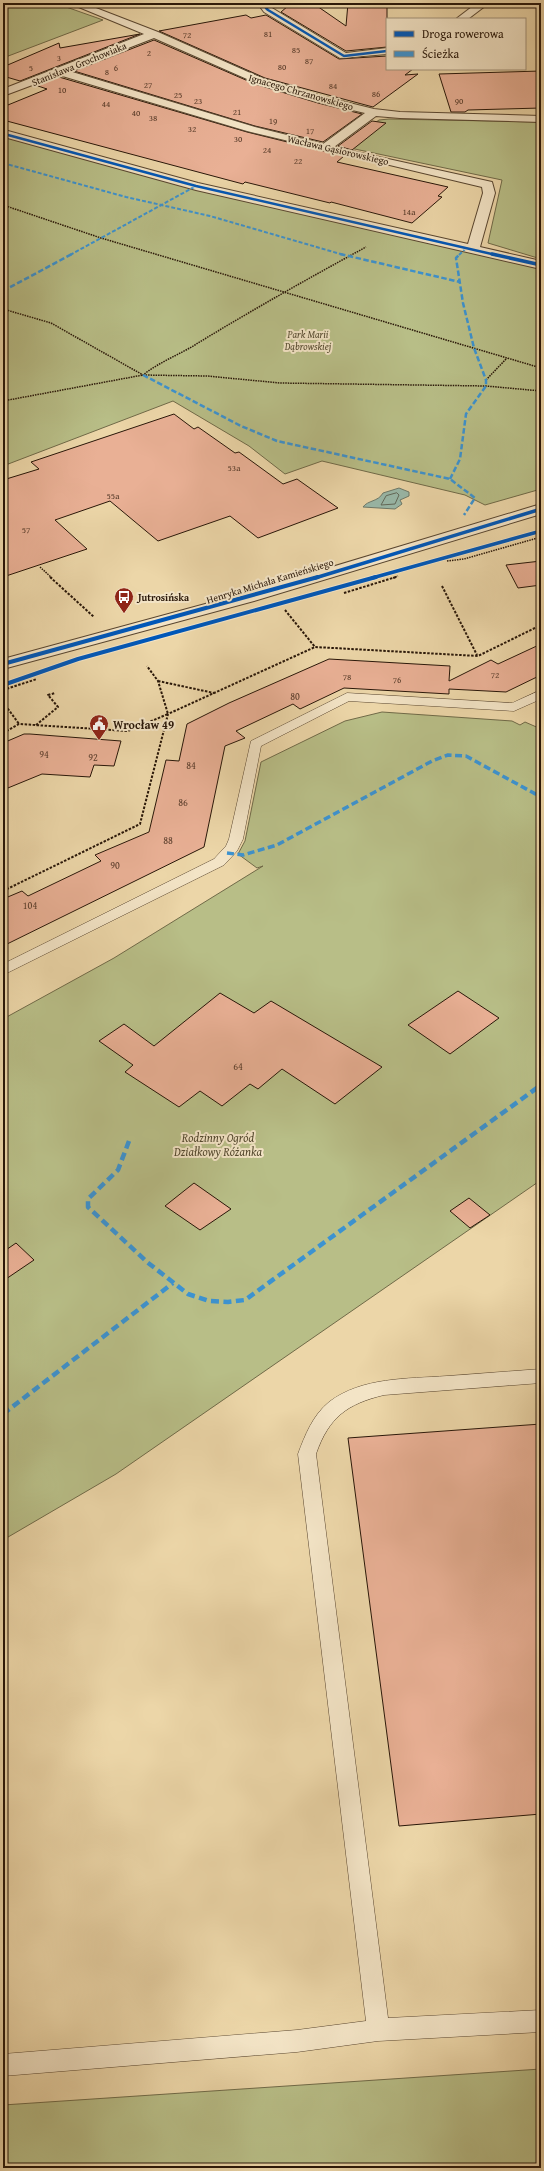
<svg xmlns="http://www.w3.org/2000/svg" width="544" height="2171" font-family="'Gentium Book Plus',serif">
	<rect width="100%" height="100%" fill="#ecd6a8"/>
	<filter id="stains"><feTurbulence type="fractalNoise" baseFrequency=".005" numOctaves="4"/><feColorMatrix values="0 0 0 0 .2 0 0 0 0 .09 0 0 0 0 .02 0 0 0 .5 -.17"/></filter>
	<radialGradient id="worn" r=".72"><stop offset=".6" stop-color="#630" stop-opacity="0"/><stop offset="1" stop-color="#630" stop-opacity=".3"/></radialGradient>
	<path fill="#b8be87" stroke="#706a48" d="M3,3H55L103,20L3,58Z
		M389,119L541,122V259L488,243L502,180L350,148L345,144L379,120Z
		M3,136L541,269V489L485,505L465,495L322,461L285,474L249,446L173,401L3,466Z
		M382,712L512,721L520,725L525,722L541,729V1180L116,1474L3,1540V1019L114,958L263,866L257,868L238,854L245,841L261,762L345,721Z
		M541,2069V2168H3V2105Z"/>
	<path fill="#99b9aa" stroke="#6c7869" d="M399,488L409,492V496L400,500L402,504L395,509L363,507C368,500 378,502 383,493Z"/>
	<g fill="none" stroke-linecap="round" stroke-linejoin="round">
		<path stroke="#606859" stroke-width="1" d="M397,493L399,495L395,504L381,505L386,496Z"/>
	</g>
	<path fill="#e9b095" stroke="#281608" d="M348,3H387V47L346,51L281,12L288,6H317L346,26Z
		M246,15L251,18L266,15L339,59L387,56V69H413L405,75L418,74L373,107L265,78L159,31Z
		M140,34L20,81L3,76V67L59,43L60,48Z
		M154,40L255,84L318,103L362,114L323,142L255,126L74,71Z
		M541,71V108L468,110L465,112H451L439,74Z
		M59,77L247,132L344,156L337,162L448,187L438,196L442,197L412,223L331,202L330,203L245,182L243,184L3,120V107L47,89L35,85Z
		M372,121L386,123L352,150L338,146Z
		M174,414L194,429L198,427L235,453L239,452L283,484L297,479L338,508L258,538L230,516L158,541L110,501L55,520L87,549L3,577V480L39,469L31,462Z
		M541,561V585L518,588L506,565Z
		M541,644V675L506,692L449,689V694L344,688L300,709L293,704L236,731L245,738L225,746L204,847L3,946V899L22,891L28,896L101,861L95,855L149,832L166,760L179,761L187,724L229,703L329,659L450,666L449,681L491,660L498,664Z
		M24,734H30L121,741L114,766L94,765L90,777L42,774L3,790V743Z
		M458,991L499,1018L450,1054L408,1025Z
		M220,993L254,1013L271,1001L382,1067L335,1104L282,1069L258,1089L250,1084L222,1106L200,1091L179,1107L125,1072L133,1065L99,1041L124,1024L154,1046Z
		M194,1183L231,1209L200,1230L165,1206Z
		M469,1198L490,1215L470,1228L450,1211Z
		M16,1243L34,1260L3,1281V1252Z
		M541,1424V1814L399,1826L348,1438Z"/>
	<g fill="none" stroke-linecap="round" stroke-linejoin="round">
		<defs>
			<path id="service" d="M541,690V699L514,711L349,701L261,746L243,839L237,851L224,865L3,975V964L214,859L226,846L229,839L251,741L347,693L512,703Z
				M541,1369V1383L384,1395C347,1404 329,1417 316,1454L388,2018L541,2010V2032L378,2041L297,2052L3,2076V2054L297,2030L366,2021L298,1454C305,1435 313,1415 329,1402C362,1377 407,1379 447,1376C478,1374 510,1371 541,1369Z"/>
			<path id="minor" d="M69,3H83L158,32L264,79L325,97L374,109L400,112L541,116V122L400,118L376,116L334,147L492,182L495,193L480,247L541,261V269L196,190L4,137L3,134L8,131L198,183L468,244L483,193L482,187L247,131L59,75L3,96V89L144,34ZM154,38L256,83L318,102L365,113L323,144L255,127L69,71Z
				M265,3H275L272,8L346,53L387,48V54L340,58L264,12L261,8Z
				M477,3H489L468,19H456Z"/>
			<path id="tertiary" d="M541,504V514L254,601L3,669V659L242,594Z"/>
		</defs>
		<use href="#service" stroke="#594630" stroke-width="1"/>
		<use href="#minor" stroke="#594630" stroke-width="2"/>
		<use href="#tertiary" stroke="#594630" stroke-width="2"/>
		<path stroke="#281608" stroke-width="1.5" stroke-dasharray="1.5 1" stroke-linecap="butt" d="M3,205L101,238L541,368
			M3,309L51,323L143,375C159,362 181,354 198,343C254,309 309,278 366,247
			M486,380L507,358
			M3,401L143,375L207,376L280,383L486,386L541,391
			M447,561L464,559L541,537
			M40,567L52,578
			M393,578L398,576"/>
		<path stroke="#281608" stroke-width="2" stroke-dasharray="2.5 1.5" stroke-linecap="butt" d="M50,577L94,617
			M442,586L477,655
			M344,593L396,577
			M285,610L315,647L478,656L541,625
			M158,681L214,693
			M3,690L37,679
			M3,702L19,724
			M36,725L58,707L48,695L55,693
			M3,733L19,724L128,731L168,714L158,681L147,666
			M3,891L140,824L168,714L315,647"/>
		<use href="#service" fill="#f3e4c6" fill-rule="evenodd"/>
		<use href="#minor" fill="#f3e4c6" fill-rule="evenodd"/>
		<use href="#tertiary" fill="#f3e4c6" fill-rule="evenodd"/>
		<path stroke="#3c93d1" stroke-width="2" stroke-dasharray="4 2" stroke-linecap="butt" d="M3,163L126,197L210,216L344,255
			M70,255L196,186
			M459,255L467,247"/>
		<path stroke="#3c93d1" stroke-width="2.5" stroke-dasharray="5.5 2.5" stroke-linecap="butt" d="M340,254L460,282
			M3,291L72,254
			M143,375L241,426L277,441L450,479L475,498L464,515
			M450,479L460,459L466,414L486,386V380L474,348L463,303L456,258L460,254"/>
		<path stroke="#3c93d1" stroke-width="3.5" stroke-dasharray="7 3.5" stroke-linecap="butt" d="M227,853L243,855L277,845L432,761L448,755L466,756L541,797"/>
		<path stroke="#3c93d1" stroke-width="4.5" stroke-dasharray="8 4.5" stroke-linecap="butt" d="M129,1141L118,1170L88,1199V1207L147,1262L188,1294L209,1301L228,1302L245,1300L541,1085
			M3,1414L173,1283"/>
		<defs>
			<path id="cycleway-far2" d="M270,3L266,8L268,10L344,56L387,51
				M8,135L196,186L496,255"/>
			<path id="cycleway-far1" d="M492,254L541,265
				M315,578L541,509
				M372,578L541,531"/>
			<path id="cycleway" d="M3,664L318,577
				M3,685L78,659L376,577"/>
		</defs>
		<use href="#cycleway-far2" stroke="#f3e4c6" stroke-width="4"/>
		<use href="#cycleway-far1" stroke="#f3e4c6" stroke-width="5"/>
		<use href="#cycleway" stroke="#f3e4c6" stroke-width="6"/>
		<use href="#cycleway-far2" stroke="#0057b8" stroke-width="2.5"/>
		<use href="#cycleway-far1" stroke="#0057b8" stroke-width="3.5"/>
		<use href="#cycleway" stroke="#0057b8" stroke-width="4"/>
	</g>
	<defs>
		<symbol id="bus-pin" viewBox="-11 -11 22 30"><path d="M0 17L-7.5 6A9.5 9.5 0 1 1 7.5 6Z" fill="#8f2418" stroke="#f3e4c6"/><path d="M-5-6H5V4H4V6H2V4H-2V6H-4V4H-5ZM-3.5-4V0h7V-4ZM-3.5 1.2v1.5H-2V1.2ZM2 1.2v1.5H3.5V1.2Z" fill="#fff"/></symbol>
		<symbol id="civic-pin" viewBox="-11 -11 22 30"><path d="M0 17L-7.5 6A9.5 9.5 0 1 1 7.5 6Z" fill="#8f2418" stroke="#f3e4c6"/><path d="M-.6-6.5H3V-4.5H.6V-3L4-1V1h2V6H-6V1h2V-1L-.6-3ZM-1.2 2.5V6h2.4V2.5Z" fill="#fff"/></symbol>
	</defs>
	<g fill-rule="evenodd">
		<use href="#bus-pin" x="113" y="586" width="22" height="30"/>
		<use href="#civic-pin" x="88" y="713" width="22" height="30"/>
	</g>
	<g text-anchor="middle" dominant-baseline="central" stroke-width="4" stroke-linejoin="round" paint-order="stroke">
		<g font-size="9" fill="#583c2b">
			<text x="268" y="33">81</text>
			<text x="187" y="34">72</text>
			<text x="296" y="49">85</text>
			<text x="149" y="52">2</text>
			<text x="59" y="57">3</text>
			<text x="309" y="60">87</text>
			<text x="282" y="66">80</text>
			<text x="31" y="67">5</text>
			<text x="116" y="67">6</text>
			<text x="107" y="71">8</text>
			<text x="148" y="84">27</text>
			<text x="333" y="85">84</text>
			<text x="62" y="89">10</text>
			<text x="376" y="93">86</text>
			<text x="178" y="94">25</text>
			<text x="198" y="100">23</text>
			<text x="459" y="100">90</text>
			<text x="106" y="103">44</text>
			<text x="237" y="111">21</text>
			<text x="136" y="112">40</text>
			<text x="153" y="117">38</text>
			<text x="273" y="120">19</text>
			<text x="192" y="128">32</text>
			<text x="310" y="130">17</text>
			<text x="238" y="138">30</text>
			<text x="267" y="149">24</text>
			<text x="298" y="160">22</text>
			<text x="409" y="211">14a</text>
			<text x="234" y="467">53a</text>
			<text x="113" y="495">55a</text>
			<text x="26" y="529">57</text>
			<text x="495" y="674">72</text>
			<text x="347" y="676">78</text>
			<text x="397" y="679">76</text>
		</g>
		<g font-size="10" fill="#281608" stroke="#f3e4c6">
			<text transform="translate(79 64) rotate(-22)">Stanisława Grochowiaka</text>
			<text transform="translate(301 92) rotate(16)">Ignacego Chrzanowskiego</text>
			<text transform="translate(338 150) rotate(13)">Wacława Gąsiorowskiego</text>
			<text transform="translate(270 581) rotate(-17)">Henryka Michała Kamieńskiego</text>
		</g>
		<g font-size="10" font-style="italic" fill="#53482e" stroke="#f3e4c6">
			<text x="308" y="334">Park Marii<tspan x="308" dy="12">Dąbrowskiej</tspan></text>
		</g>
		<g font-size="10" font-weight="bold" fill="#281608" stroke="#f3e4c6" text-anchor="start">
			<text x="138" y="597">Jutrosińska</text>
		</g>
		<g font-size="10" fill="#583c2b">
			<text x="295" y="696">80</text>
			<text x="44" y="754">94</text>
			<text x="93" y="757">92</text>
			<text x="191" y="765">84</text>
			<text x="183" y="802">86</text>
			<text x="168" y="840">88</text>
			<text x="115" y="865">90</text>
			<text x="30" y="905">104</text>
			<text x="238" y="1066">64</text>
		</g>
		<g font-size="12" font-weight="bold" fill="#281608" stroke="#f3e4c6" text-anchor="start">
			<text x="113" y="724">Wrocław 49</text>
		</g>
		<g font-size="12" font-style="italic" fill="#53482e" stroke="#f3e4c6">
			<text x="218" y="1137">Rodzinny Ogród<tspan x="218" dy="14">Działkowy Różanka</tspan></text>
		</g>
	</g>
	<rect width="544" height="2171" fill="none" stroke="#ecd6a8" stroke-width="16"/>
	<rect x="4" y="4" width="536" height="2163" fill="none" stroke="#281608" stroke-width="2"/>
	<rect x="8" y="8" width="528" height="2155" fill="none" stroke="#281608"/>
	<rect x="386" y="18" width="140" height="52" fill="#f3e4c6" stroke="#a2927a"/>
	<rect x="394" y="31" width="20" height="6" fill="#0057b8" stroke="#a2927a"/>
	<text x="422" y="38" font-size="12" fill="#281608">Droga rowerowa</text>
	<rect x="394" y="51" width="20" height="6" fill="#3c93d1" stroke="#a2927a"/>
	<text x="422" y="58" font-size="12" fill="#281608">Ścieżka</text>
	<rect width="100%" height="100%" filter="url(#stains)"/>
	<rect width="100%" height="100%" fill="url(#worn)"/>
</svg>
